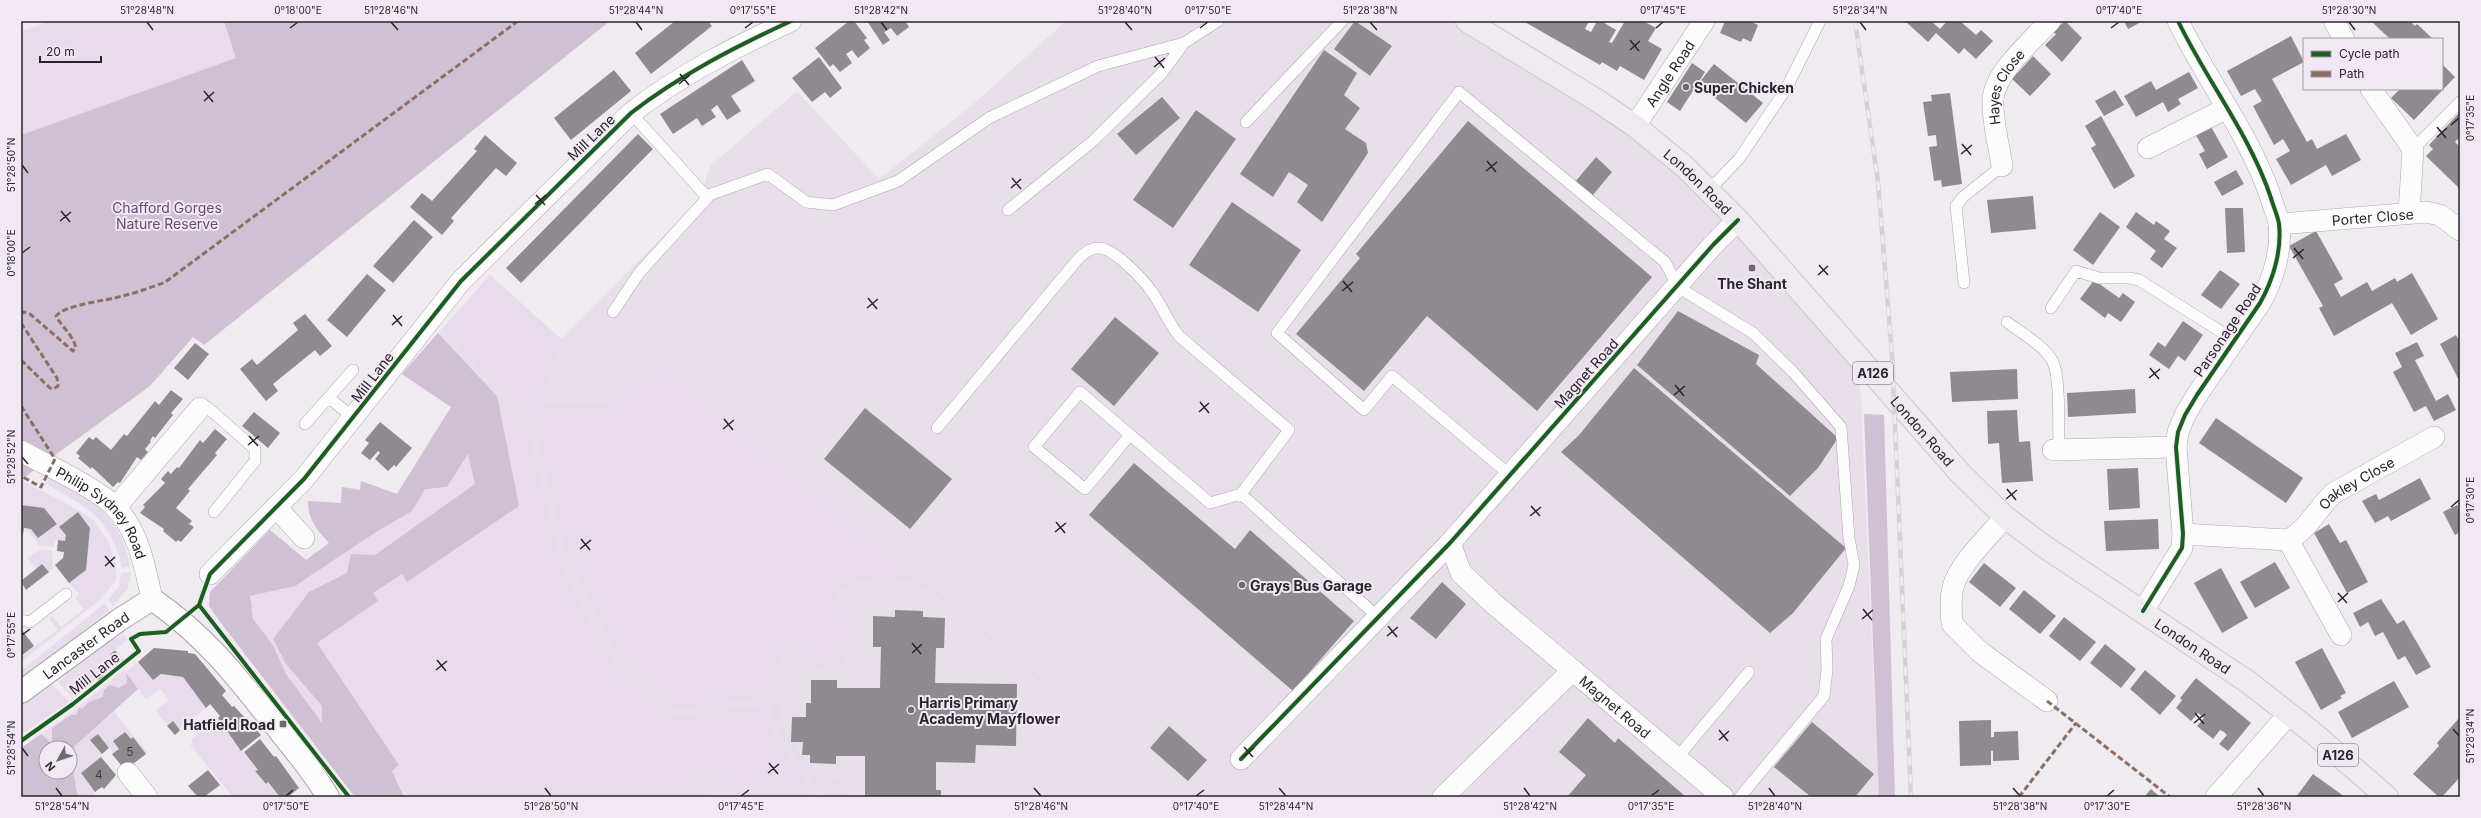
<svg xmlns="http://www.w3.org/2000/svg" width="2481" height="818" font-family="Inter,sans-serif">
	<rect width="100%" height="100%" fill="#f0ebf1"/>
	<path fill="#e9dfeb" d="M1066,21H1467L1635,126L1859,357L1879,797H355L221,623L397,494L451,407L402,374L490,275L561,339L699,200L710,166L797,91L879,179L972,105Z"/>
	<path fill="#e8dbec" d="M51,21H224L237,58L21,135V31Z
		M490,275L561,339L540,405H605L660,360L1065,697L1033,677L927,588L893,576L857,580L832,593L864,626L837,651L844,659L837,666L830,659L818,671L788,639C779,657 772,675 776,695L675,709L618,658L578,578L573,559L567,560L535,427L442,329Z
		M438,333L527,430L561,565L612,663L672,717L766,705L770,728L816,797H754L737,794L725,782L716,787L697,769L688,777L711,797H410L399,782L404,797H355L221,623L209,606L210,592L270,530L306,560L329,543C317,530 308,520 308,501L341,503L342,487L360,490L361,481L397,494L451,407L402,374Z
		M49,476C93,501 120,513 130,566L122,568C111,518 87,507 46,484Z
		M21,480L80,511L94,521L110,544L116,569V580L101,599L21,662V656L58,630L49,618L52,616L61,627L84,609L75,598L79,594L69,583L86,570L90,528L78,512L59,527L66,535L65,541L55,540L54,547L40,546L26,528L31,529L38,538L57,524L44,508L21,505Z
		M40,550H52L53,569L49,572L42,564L36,569L27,558Z
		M131,572L128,588L113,606L108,599L119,587L121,573Z
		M105,603L109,610L21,682V671Z
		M124,634L127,640L116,649L126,662L121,666L117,662L72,698L58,682L67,675L66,673L105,643Z
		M138,662L153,680L161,674L183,677L206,708L179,729L168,726L156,711L169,700L160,689L146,699L126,673L127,683L119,688L110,685L104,690L103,697L89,702L76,715L52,729V740L21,748L70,714L124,670L126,672Z
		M52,684L69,702L21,734V707Z
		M772,703H778C786,743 803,758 831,784L837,778H841L853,791V796L823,797L778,728L774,719Z
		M114,712L147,752L146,754L125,732L114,741L119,749L114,753L98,734L90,740L102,754L101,757L81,774L95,792L92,795L94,797H78L74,777L73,748Z
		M218,718L233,737L231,738L258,770L256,772L265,784L268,782L280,797H233L191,746L192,739Z"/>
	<path fill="#d0c0d3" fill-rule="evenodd" d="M224,21H610L204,345L193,337L150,386L21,480V135L236,58Z
		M438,333L497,396L519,506L407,582L402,574L373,593L378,601L317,643L399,765L392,771L404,797H355L221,623L209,606L210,592L270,530L306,560L329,543C317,530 308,520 308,501L341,503L342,487L360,490L361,481L397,494L451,407L402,374ZM468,454L475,484L375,555L351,554L347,573L309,592L273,639L286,664L322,706V723L286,674L273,645L253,619L250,596L295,586L376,532L412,511L425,489L447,487Z
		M1864,414L1884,415L1895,797H1879Z
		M126,672L138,689L73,748L74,777L78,797H21V748L41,734L50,742L52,740V728L71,715H76L79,708L82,709L89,702L103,697L104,690L110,685L119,688L127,683ZM46,748H70V772H46Z"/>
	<path fill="#8e8a8f" d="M675,21H708L712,26L651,74L635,53Z
		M849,21H854L867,38L864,40L870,48L858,58L852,50L846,54L852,63L840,72L833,64L830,67L815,48Z
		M867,21H905L909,27L897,36L891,28L884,32L890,40L883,45Z
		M1355,21L1392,46L1370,76L1334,49Z
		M1523,21H1589L1585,29L1591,32L1597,21H1601L1616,30L1609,42L1612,43L1625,21H1643L1656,28L1648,41L1662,49L1644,80L1620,66L1617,71L1602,62L1600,65Z
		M1725,21H1750L1758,25L1751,42L1743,38L1741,42L1720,33Z
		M1905,21H1931L1940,29L1947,21H1960L1976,35L1981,30L1993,41L1976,59L1964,48L1959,54L1936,33L1928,42Z
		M2065,21L2082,38L2062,62L2045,45L2056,34L2053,32Z
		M2124,21H2143L2128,29Z
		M2371,21H2410L2415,26L2417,24L2433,39H2390Z
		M2291,36L2304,62L2272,79L2307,142L2312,139L2317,149L2346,134L2361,160L2332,176L2326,165L2291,185L2276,159L2290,151L2283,139L2274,145L2253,106L2262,101L2255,89L2241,96L2227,71Z
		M1324,50L1357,73L1344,95L1360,108L1345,129L1366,143L1368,153L1322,222L1297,202L1308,185L1289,172L1273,197L1240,174Z
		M2033,56L2051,74L2030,96L2012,79Z
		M819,57L842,88L830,98L825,92L812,102L792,78Z
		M742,60L755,81L731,96L741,111L727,120L717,105L711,110L716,117L708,122L702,126L697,118L673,134L660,114Z
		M1692,63L1705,72L1680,111L1667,102Z
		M1714,64L1763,103L1746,123L1698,84Z
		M2442,64L2455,77L2414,120L2391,98L2400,89H2442Z
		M614,70L631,91L571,140L554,118Z
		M2189,72L2198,88L2178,99L2181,104L2168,112L2163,102L2136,117L2124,96L2151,81L2156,90Z
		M2115,90L2124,105L2104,116L2095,101Z
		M1950,93L1962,184L1942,187L1941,180L1934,181L1929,147L1937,146L1936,135L1928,136L1923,102L1932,101L1931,95Z
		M1162,97L1180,118L1136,155L1117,134Z
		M1196,110L1236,139L1173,228L1133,200Z
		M2460,112V137L2455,142L2460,147V189L2426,156L2433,149L2429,145Z
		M2101,116L2135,176L2114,189L2091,148L2096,145L2085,126Z
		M1468,121L1652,277L1537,411L1427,316L1364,391L1296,334L1360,258L1356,254Z
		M2209,123L2228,157L2207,169L2199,154L2205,151L2194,132Z
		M638,134L653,149L521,283L506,268Z
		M485,135L517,163L506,176L496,168L451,218L454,221L442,235L410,207L422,193L432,201L477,151L474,149Z
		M1596,157L1612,172L1592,196L1575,182Z
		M2236,170L2244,184L2222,196L2214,182Z
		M2033,196L2036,229L1991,233L1987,200Z
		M1232,202L1301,250L1258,312L1189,265Z
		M2225,208H2243L2245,252L2227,253Z
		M2100,212L2120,227L2093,265L2073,250Z
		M2136,212L2154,225L2156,221L2170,231L2164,239L2177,248L2162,268L2150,259L2156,251L2126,227Z
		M414,220L433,237L393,283L373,266Z
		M2316,231L2343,279L2334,284L2341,297L2367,282L2372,291L2395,278L2397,282L2412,273L2438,319L2411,335L2392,303L2334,336L2319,308L2323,306L2289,246Z
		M2220,270L2240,284L2221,309L2201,295Z
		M367,274L386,290L347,337L327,320Z
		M2094,280L2119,298L2123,293L2135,302L2121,322L2108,313L2105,318L2080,299Z
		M1678,311L1759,355L1756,364L1838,438L1818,468L1790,496L1637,365Z
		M305,314L332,346L320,356L315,350L273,384L278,391L266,401L240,369L252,359L257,365L298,330L293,323Z
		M1115,317L1159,353L1114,406L1071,369Z
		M2183,321L2203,335L2185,361L2178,356L2169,369L2149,355L2158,342L2165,347Z
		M2456,335L2460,342V382L2440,344Z
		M2417,342L2424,356L2415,360L2436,401L2448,394L2456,410L2434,421L2426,406L2414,412L2393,372L2402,367L2395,353Z
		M195,343L209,354L188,380L174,368Z
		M1634,368L1846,548L1793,613L1770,633L1561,452L1579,435Z
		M2017,369L2018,399L1952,402L1950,372Z
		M2135,389L2136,413L2068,417L2067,393Z
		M171,390L183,399L171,413L173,415L155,438L153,436L150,441L151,442L145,449L148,452L141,460L137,457L120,483L118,482L113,487L92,467L91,469L78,458L80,456L76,453L89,437L93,440L96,437L111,450L124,434L127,436L155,401L159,405Z
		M865,408L952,479L910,529L824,459Z
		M2017,410L2019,442L2030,441L2033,481L2002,483L1999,443L1988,444L1987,411Z
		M254,412L280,433L268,448L242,426Z
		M2216,418L2303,478L2286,503L2199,443Z
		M380,422L412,448L396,467L394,465L388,471L375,459L380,453L378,451L370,460L361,453L369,443L365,440Z
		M215,429L227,439L215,453L217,455L188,489L190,491L176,508L192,521L189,524L194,527L181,542L178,540L176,542L163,531L164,529L140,513L145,507L143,505L165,483L161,479L168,471L171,474L177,467L179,468L200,440L203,443Z
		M1134,463L1235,549L1250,530L1354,621L1293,691L1089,515Z
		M2138,468L2140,508L2109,510L2107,469Z
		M2420,478L2431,499L2391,521L2388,516L2375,523L2362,501L2376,494L2379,500Z
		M21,505L44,508L57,524L38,538L31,529L24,528L23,534H21Z
		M2457,505L2460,510V532L2455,535L2443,512Z
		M78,512L90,528L86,570L69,583L55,565L63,558L64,552L57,551L58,540L65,541L66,535L59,527Z
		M2158,519L2159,549L2106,551L2104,521Z
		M2329,524L2340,543L2346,540L2368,582L2347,593L2314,533Z
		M2275,562L2290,588L2255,608L2240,582Z
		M1984,563L2016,588L2000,607L1969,582Z
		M42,564L49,572L26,590L21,581Z
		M2221,568L2248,618L2222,633L2194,583Z
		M1442,582L1466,604L1436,639L1410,618Z
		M2024,590L2056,616L2040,634L2009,609Z
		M2381,599L2397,624L2404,620L2431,667L2416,675L2405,656L2398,660L2383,632L2375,636L2368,622L2360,627L2353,613Z
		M895,610L923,611V617L945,618L944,648H936L935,683L1017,684L1016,746L976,745L975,763L936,762V790H941V797H865V756H836V764L810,763V755H802L803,742H791L792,717H806V703H811V680H837V688H880L881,647H873V616L895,617Z
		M2064,617L2096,642L2080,661L2049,636Z
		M21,629L34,646L21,656Z
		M2105,644L2136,669L2121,688L2090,663Z
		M154,648L188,651V653L195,654L226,691L222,695L232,707L234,706L261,735L241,751L218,718L220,716L210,704L206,708L183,677L161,674L153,680L138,662Z
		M2322,648L2346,693L2340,696L2342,698L2321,710L2295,662Z
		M2145,670L2176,696L2160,715L2130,689Z
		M2196,678L2251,723L2228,751L2219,744L2227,735L2224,732L2220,730L2213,739L2197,726L2204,718L2202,716L2198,713L2191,721L2176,708L2182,700L2180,698Z
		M2394,681L2409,707L2352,738L2338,712Z
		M2460,717V777L2442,797H2439L2413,774L2439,746L2437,743Z
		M1588,718L1615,743L1618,738L1686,797H1567L1586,775L1559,752Z
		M1991,720V737H1994V732L2018,731L2019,760L1993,761V751H1991V765L1960,766L1959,721Z
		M173,721L180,730L175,735L167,726Z
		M1812,722L1874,774L1855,797H1811L1774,767Z
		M1169,726L1207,760L1188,781L1150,748Z
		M125,732L131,739L133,737L146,754L125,770L112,754L119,749L113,741Z
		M98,734L109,748L102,754L90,740Z
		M260,739L274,757L276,756L299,788L288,797H280L268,782L266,784L255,771L258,770L244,752Z
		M101,757L116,775L104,789L102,787L95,792L81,773Z
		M208,770L220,785L204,797H198L188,786Z
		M2313,774L2345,797H2296Z
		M2151,789L2160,797H2144Z"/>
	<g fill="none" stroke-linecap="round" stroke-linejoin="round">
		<defs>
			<path id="service" d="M631,113L706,196L768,174L806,202L833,205L898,181L989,118L1098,66L1184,43
				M1246,122L1342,21
				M2413,149L2460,102
				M1709,190L1739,159L1786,89L1820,21
				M1008,210L1093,141L1162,73L1184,43L1218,21
				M1964,283L1956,206L1963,197L2002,166
				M2051,308L2076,271L2099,278H2129L2139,280L2234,340
				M613,312L639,273L709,196
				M2007,322C2021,333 2043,345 2052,360C2061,376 2058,428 2059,449
				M329,398L354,418
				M200,408L207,407L255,449V461L214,512
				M305,424L353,370
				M937,428L1078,259C1083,254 1090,248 1098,248C1113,247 1143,279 1152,292C1162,306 1168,322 1179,336L1289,430L1241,494L1378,617
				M1130,435L1085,489L1034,447L1080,392L1210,503L1241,494
				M1510,475L1392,376L1364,410L1277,333L1459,92L1665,262L1678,287L1753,333L1793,372L1841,427L1849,538L1854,565L1849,586L1826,639L1827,670L1824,696L1740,797
				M21,620L30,622L66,594
				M1676,759L1749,672"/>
			<g id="minor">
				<path d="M2334,21L2344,39"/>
				<path d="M2371,89L2413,149L2409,213"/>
				<path id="s1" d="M1635,126L1704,21"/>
				<path d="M2148,148L2227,108"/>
				<path id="s2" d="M2002,166C1999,145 1992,121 1993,99C1995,72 2032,41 2050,21"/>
				<path id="s3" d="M2279,224L2426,212L2440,215L2460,230"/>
				<path d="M2053,450L2176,447"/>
				<path id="s4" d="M21,451C46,465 97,488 115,507C139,531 145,568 152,599"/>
				<path d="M116,507L200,408"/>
				<path d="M276,507L304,538"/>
				<path d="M2005,517C1990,535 1959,564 1953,587C1950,599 1951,611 1952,624L1980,652L2047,701"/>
				<path d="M2183,534L2288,540"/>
				<path id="s5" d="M1450,543L1461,573L1494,604L1723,797"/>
				<path d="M210,574L304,479L461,281L631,113C680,75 735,47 791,21"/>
				<path d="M2143,611L2182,548L2183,534L2176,447L2178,432L2185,415L2197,395L2260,303C2273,280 2282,251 2279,224C2278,216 2273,206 2271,198C2250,135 2207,81 2178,21"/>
				<path id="s6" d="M2341,635L2288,540C2307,531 2318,507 2334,493L2434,437"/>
				<path d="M1241,759L1450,543L1713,245L1738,220"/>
				<path d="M128,773L147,797"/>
				<path d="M1443,797L1573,670"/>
				<path d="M2216,797L2289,714"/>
			</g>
			<g id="tertiary">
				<path id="s7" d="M21,692L119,620L152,599C206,636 238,678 278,729C295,751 314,772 328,797"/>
			</g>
			<g id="primary">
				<path id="s8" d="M1467,21L1598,101L1635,126L1684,166L1738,220L1960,473L2005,517L2045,547L2248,682L2312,732L2387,797"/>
			</g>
		</defs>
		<use href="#service" stroke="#aaa6ab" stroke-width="12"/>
		<use href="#minor" stroke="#aaa6ab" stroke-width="22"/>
		<use href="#tertiary" stroke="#aaa6ab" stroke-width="24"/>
		<use href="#primary" stroke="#cac8cb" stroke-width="24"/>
		<use href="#service" stroke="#fdfcfd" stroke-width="11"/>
		<use href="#minor" stroke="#fdfcfd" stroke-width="21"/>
		<use href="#tertiary" stroke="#fdfcfd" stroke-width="22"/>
		<use href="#primary" stroke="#efeaf0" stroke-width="22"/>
		<defs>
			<path id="rail" d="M1855,21L1878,182L1892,355L1911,797"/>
		</defs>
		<use href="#rail" stroke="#d4d2d4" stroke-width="4.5"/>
		<use href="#rail" stroke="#f1e8f4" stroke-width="3" stroke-dasharray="9" stroke-linecap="butt"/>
		<path stroke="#8d6e63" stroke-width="3" stroke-dasharray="6 3" stroke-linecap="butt" d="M21,314L24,312L30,314L73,351L76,348C73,335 62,327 56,316C66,304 107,301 122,296C137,293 150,287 164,283L518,21
			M21,323L57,378L58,386L53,389L50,388L21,360
			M21,406L55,459L41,487L21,476
			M99,680L112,655L118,650
			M2047,701L2170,797
			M2019,797L2076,723"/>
		<defs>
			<path id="cycleway" d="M199,605L349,797
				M2143,611L2182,548L2183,534L2176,447L2178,432L2185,415L2197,395L2260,303C2273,280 2282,251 2279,224C2278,216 2273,206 2271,198C2250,135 2207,81 2178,21
				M21,741L73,704L139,651L131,639L140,634L166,632L199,605L210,574L304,479L461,281L631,113C680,75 735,47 791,21
				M1241,759L1450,543L1713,245L1738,220"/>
		</defs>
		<use href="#cycleway" stroke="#f1e8f4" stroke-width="6"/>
		<use href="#cycleway" stroke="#1b5e20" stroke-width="4"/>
	</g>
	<path fill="none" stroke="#29252a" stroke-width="1.5" d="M147,22L153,30M391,22L398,30M636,22L642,30M881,22L887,30M1125,22L1132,30M1370,22L1377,30M1860,22L1866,30M2349,22L2355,30M290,28L298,22M745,28L753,22M1200,28L1208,22M1656,28L1663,22M2111,28L2119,22M1630,40L1639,51M1630,50L1640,41M1155,57L1164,68M1154,67L1165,58M680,74L689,85M679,84L690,75M204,91L213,102M204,101L214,92M2451,125L2459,118M2437,127L2446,138M2437,137L2447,128M1962,144L1971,155M1961,154L1972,145M1487,161L1496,172M22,165L28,173M1486,171L1497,162M1012,178L1021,189M1011,188L1021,179M536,195L545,205M535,204L546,195M61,211L70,222M60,221L71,212M2294,248L2303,259M22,253L30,247M2293,258L2304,249M1819,265L1828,275M1818,275L1828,266M1343,281L1352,292M1342,291L1353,282M868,298L877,309M867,308L878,299M393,315L402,326M392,325L402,316M2150,368L2159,379M2149,378L2160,369M1675,385L1684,396M1674,395L1685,386M1200,402L1209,413M1199,412L1209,403M724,419L733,430M723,429L734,420M249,436L258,446M248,445L259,436M22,457L28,464M2007,489L2016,500M2006,499L2017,490M1531,506L1540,516M2451,507L2459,500M1530,516L1541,507M1056,522L1065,533M1055,532L1066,523M581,539L590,550M580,549L591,540M105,556L114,567M105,566L115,557M2338,593L2347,603M2338,602L2348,593M1863,609L1872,620M1862,619L1873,610M1388,626L1397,637M22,635L30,629M1387,636L1398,627M912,643L921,654M912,653L922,644M437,660L446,671M436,670L447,661M2195,713L2204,724M2194,723L2205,714M2453,729L2459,736M1719,730L1728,741M1719,740L1729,731M1244,747L1253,757M22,748L28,756M1243,757L1254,748M769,763L778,774M768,773L779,764M56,788L62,796M545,788L551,796M1034,788L1041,796M1279,788L1286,796M1524,788L1530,796M1769,788L1775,796M2013,788L2020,796M2258,788L2264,796M286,796L293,790M741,796L749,790M1196,796L1204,790M1651,796L1659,790M2107,796L2114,790"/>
	<g fill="#6f6a70" stroke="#f1e8f4" stroke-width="1.5">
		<circle cx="1686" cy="87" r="4"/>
		<rect x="1748" y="264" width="8" height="8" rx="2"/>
		<circle cx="1242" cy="585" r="4"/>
		<circle cx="911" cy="710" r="4"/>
		<rect x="279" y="720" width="8" height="8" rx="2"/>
	</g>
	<g text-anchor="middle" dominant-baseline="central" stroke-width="4" stroke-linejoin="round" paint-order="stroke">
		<g font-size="12" fill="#423e43">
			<text x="130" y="751">5</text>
			<text x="99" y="774">4</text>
		</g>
		<g fill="#f1e8f4" stroke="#656067" stroke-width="1">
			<rect x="1853" y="362" width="40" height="22" rx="3"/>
			<rect x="2318" y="744" width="40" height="22" rx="3"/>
		</g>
		<g font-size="13" font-weight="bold" fill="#29252a">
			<text x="1873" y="373">A126</text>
			<text x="2338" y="755">A126</text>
		</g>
		<g font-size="14" fill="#29252a" stroke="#f1e8f4">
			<text stroke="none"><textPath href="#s1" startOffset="63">Angle Road</textPath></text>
			<text stroke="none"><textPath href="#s2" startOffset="83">Hayes Close</textPath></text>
			<text transform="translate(591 137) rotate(-44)">Mill Lane</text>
			<text stroke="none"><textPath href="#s8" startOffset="282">London Road</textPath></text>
			<text stroke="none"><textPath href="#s3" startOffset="94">Porter Close</textPath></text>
			<text transform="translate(2227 330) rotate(-56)">Parsonage Road</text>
			<text transform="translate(1586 373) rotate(-48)">Magnet Road</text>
			<text transform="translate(372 377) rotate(-52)">Mill Lane</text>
			<text stroke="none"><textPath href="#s8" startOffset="618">London Road</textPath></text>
			<text stroke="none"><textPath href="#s6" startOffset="199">Oakley Close</textPath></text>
			<text stroke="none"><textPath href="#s4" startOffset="105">Philip Sydney Road</textPath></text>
			<text stroke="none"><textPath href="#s7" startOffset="80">Lancaster Road</textPath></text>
			<text stroke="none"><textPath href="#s8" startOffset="965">London Road</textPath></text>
			<text transform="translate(94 673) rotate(-38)">Mill Lane</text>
			<text stroke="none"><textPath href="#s5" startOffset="236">Magnet Road</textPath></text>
		</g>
		<g font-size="14" font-weight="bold" fill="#29252a" stroke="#f1e8f4" text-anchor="start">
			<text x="1694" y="87">Super Chicken</text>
			<text x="1752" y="283" text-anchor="middle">The Shant</text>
			<text x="1250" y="585">Grays Bus Garage</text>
			<text x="919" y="702">Harris Primary<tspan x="919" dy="16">Academy Mayflower</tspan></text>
			<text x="275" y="724" text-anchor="end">Hatfield Road</text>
		</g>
		<g font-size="14" fill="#6b4874" stroke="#f1e8f4">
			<text x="167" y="207">Chafford Gorges<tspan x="167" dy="16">Nature Reserve</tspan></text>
		</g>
	</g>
	<rect width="2481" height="818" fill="none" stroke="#f1e8f4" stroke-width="44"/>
	<rect x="2303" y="38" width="140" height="52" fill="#f1e8f4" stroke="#a19aa3"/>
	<rect x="2311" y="51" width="20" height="6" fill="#1b5e20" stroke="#a19aa3"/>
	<text x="2339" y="58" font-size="12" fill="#29252a">Cycle path</text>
	<rect x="2311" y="71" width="20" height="6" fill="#8d6e63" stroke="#a19aa3"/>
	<text x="2339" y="78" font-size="12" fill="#29252a">Path</text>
	<g transform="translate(58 760) rotate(230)"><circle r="19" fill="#f1e8f4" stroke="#a19aa3"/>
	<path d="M0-3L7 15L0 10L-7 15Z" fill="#6f6a70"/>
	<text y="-6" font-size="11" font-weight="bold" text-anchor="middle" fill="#29252a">N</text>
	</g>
	<path d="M40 56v6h61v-6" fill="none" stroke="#29252a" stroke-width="2"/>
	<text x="46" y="56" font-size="12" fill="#29252a" stroke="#f1e8f4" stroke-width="3" paint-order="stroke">20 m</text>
	<rect x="22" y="22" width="2437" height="774" fill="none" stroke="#29252a" stroke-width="1.5"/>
	<g font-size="10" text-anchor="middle" fill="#29252a">
		<text x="147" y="14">51°28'48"N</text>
		<text x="298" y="14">0°18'00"E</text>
		<text x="391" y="14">51°28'46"N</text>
		<text x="636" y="14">51°28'44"N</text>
		<text x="753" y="14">0°17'55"E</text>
		<text x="881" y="14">51°28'42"N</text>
		<text x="1125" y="14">51°28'40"N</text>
		<text x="1208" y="14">0°17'50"E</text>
		<text x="1370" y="14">51°28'38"N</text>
		<text x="1663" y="14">0°17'45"E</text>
		<text x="1860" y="14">51°28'34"N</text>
		<text x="2119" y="14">0°17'40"E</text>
		<text x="2349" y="14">51°28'30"N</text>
		<text transform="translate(2470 118) rotate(-90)" y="4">0°17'35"E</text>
		<text transform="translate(11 165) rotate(-90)" y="4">51°28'50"N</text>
		<text transform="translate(11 253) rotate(-90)" y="4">0°18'00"E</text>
		<text transform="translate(11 457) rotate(-90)" y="4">51°28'52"N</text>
		<text transform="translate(2470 500) rotate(-90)" y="4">0°17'30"E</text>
		<text transform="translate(11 635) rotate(-90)" y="4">0°17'55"E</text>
		<text transform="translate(2470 736) rotate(-90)" y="4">51°28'34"N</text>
		<text transform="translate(11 748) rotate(-90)" y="4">51°28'54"N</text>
		<text x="62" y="810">51°28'54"N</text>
		<text x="286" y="810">0°17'50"E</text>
		<text x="551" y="810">51°28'50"N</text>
		<text x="741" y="810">0°17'45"E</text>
		<text x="1041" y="810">51°28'46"N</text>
		<text x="1196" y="810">0°17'40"E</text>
		<text x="1286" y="810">51°28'44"N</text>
		<text x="1530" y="810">51°28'42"N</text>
		<text x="1651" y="810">0°17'35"E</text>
		<text x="1775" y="810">51°28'40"N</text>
		<text x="2020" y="810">51°28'38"N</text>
		<text x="2107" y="810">0°17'30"E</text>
		<text x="2264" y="810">51°28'36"N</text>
	</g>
</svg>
